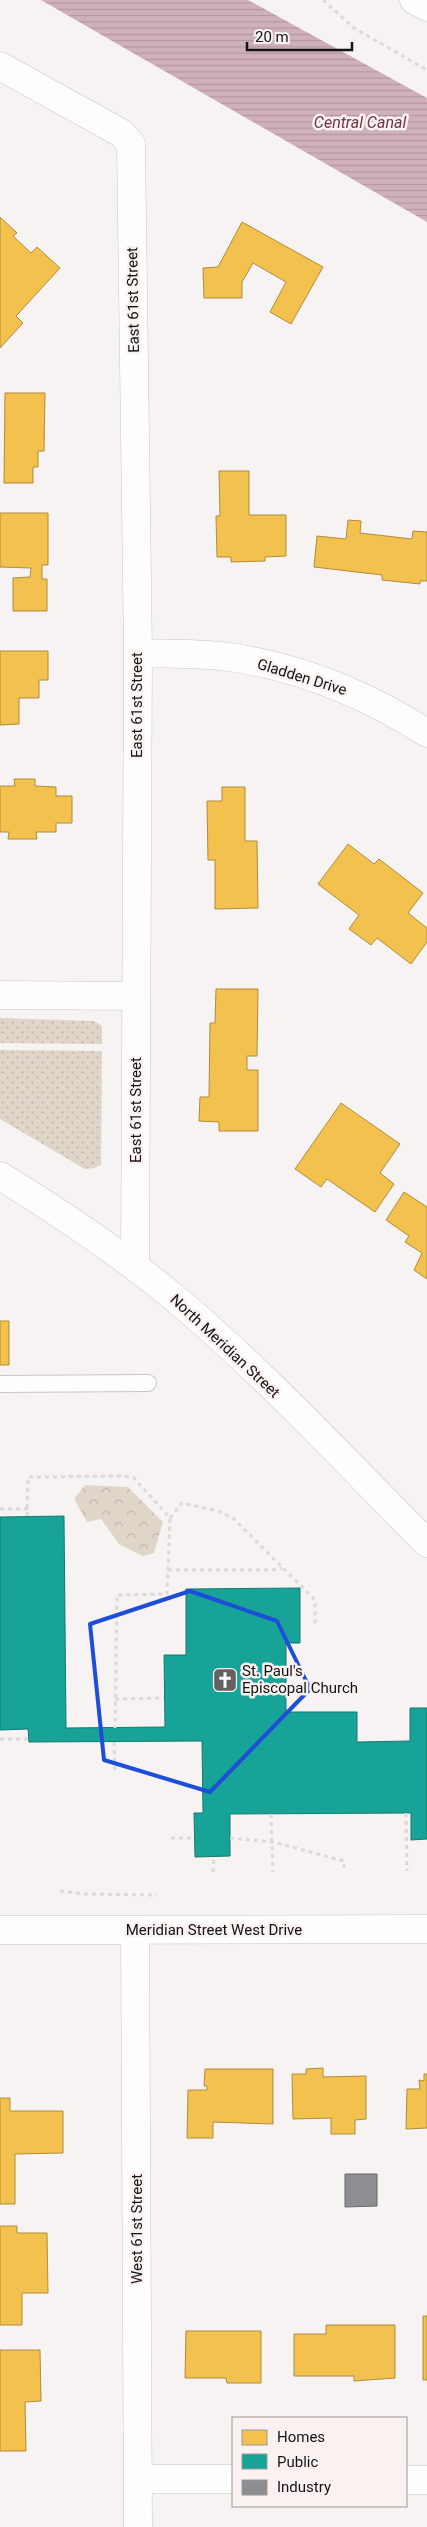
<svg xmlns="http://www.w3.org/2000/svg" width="427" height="2527" font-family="Roboto,sans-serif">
	<defs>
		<pattern id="grass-dots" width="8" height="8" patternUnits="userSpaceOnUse" patternTransform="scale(1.25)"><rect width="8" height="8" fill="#e0d5c9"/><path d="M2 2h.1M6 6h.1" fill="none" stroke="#bfb6ac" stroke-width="1.8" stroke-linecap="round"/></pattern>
		<pattern id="park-crowns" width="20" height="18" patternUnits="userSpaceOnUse" patternTransform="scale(1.25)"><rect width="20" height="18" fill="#e0d5c9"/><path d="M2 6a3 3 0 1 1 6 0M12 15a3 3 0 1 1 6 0" fill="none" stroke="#bfb6ac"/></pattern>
		<pattern id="water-rules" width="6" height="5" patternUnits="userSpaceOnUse" patternTransform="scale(1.25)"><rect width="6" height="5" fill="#d0b1ba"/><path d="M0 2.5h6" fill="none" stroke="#b2979f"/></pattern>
	</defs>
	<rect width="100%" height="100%" fill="#f7f3f2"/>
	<path fill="url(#grass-dots)" d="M0,1018L94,1021L102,1026V1044L0,1043Z
		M0,1050L102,1051L101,1165L94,1168L85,1169L0,1119Z"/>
	<path fill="url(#park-crowns)" d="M85,1485L128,1487L163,1522L154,1553L143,1556L119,1544L101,1519L87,1522L74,1499Z"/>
	<path fill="url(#water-rules)" d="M41,0H248L427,98V222Z"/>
	<path fill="#f2c14e" stroke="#b08c3c" d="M0,217L17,233L13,236L31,253L37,247L60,268L16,316L23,323L0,348Z
		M242,222L323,267L291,324L270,312L286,282L253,263L242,282V298H204L203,268L218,267Z
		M5,393H45L44,451H38V467H33V483H4Z
		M219,471H249V515H286V556L265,557V561L231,562V557H217L216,516H220Z
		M0,513H48V565H42V579H47V611H13V578L30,577L31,568L0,567Z
		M348,520L361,521L360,533L412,539L413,531L427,532V581H420V584L382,580V575L314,567L317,536L346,539Z
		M0,651H48V680H39V698H19V724L0,725Z
		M14,779H35V786L56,787V796H72V823H56V832H36L37,839H8L9,832H0V786H15Z
		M222,787H245V841H257L258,908L215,909V860H208L207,801H222Z
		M348,844L374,864L379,859L423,893L408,913L427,928V942L411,964L377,938L371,945L349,929L359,915L318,884Z
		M216,989H258L257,1056H247V1070H258V1131H219V1122L199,1121L200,1097H209L210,1023H215Z
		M341,1103L400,1144L380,1173L394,1184L375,1212L327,1179L321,1187L295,1169Z
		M404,1192L427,1207V1279L414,1270L422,1253L405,1242L409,1236L386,1220Z
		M0,1321H9V1365H0Z
		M323,2068V2077L366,2076V2119L355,2120V2134H331V2118L293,2119L292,2074H306V2069Z
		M205,2069H273V2124L213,2122V2138H187L188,2090H207V2086H204Z
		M424,2074H427V2128L406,2129L407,2089H420L419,2080L424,2081Z
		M0,2098H10V2111H63V2153L15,2154V2204H0Z
		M0,2226H17V2233H47L48,2293H22V2325H0Z
		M423,2316H427V2380H423Z
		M326,2325H395V2378L354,2381V2376H294V2334H326Z
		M186,2331H261V2383H227L226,2378H185Z
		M0,2350H40L41,2401L25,2402L26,2451H0Z"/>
	<path fill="#17a398" stroke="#167870" d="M64,1516L66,1728L165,1727L164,1655H186V1589L300,1588V1643H286V1712H357V1742L410,1741V1708H427V1839L411,1840V1813L230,1814V1856L195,1857L194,1813H203L202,1741L29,1742L28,1729L0,1730V1517Z"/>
	<path fill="#8d8d92" stroke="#69686c" d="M345,2174H377V2206L345,2207Z"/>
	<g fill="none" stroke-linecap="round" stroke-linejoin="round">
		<defs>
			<path id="lane" d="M0,1384L148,1383"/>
			<path id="street" d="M0,66L121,133L131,144L138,653L135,1267
				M138,653C168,654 199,653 229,657C300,667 367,695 427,733
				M0,995L136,996
				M0,1930L427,1929
				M135,1930L138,2527
				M138,2479H233
				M406,2480H427"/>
			<path id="secondary" d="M414,0L427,7"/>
			<path id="primary" d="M0,1176C64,1215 126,1257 183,1305C269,1378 347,1463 427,1543"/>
		</defs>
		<use href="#lane" stroke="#c8c5c4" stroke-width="18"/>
		<use href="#street" stroke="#c8c5c4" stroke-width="29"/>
		<use href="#secondary" stroke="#c8c5c4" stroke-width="29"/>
		<use href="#primary" stroke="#c8c5c4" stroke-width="29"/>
		<path stroke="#dbdada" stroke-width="3" stroke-dasharray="4 4" stroke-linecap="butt" d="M323,0L354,28L427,70
			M0,1509H28
			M27,1516L28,1477L123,1476L133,1477L170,1518L167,1594L117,1595L115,1728
			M170,1518L182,1503L218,1511L233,1518L315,1600V1627
			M168,1570H272L282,1568
			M115,1699L164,1698
			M0,1739H29
			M114,1742L115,1773
			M406,1813L407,1871
			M271,1814L273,1872
			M171,1838H194
			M230,1838L273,1842L344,1861V1871
			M213,1872L214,1857
			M60,1891L84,1894L157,1895"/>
		<use href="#lane" stroke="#fefdfd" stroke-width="16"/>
		<use href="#street" stroke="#fefdfd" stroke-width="28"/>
		<use href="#secondary" stroke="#fefdfd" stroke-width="28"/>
		<use href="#primary" stroke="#fefdfd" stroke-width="28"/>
	</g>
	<path fill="none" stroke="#1d4ed8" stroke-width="4" stroke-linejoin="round" d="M190,1591L277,1621L310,1689L210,1792L104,1760L90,1624Z"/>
	<defs>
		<symbol id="church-square" viewBox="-11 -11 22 22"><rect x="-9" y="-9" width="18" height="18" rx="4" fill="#646160" stroke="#f9f2f0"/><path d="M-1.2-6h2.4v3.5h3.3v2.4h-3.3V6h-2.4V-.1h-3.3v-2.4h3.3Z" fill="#fff"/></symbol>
	</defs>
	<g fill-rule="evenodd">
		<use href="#church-square" x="211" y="1666" width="28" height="28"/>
	</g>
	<g text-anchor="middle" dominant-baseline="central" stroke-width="5" stroke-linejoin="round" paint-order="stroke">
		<g font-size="15" fill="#151212" stroke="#f9f2f0">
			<text transform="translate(133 300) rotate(-91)">East 61st Street</text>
			<text transform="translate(302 677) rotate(17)">Gladden Drive</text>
			<text transform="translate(137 705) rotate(-90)">East 61st Street</text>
			<text transform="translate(136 1110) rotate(-90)">East 61st Street</text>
			<text transform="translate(225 1346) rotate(43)">North Meridian Street</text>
			<text x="214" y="1930">Meridian Street West Drive</text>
			<text transform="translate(137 2229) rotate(-90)">West 61st Street</text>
		</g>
		<g font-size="15" fill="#151212" stroke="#f9f2f0" text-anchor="start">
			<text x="242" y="1671">St. Paul's<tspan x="242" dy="17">Episcopal Church</tspan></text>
		</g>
		<g font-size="16" font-style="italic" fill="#6e354a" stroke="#f9f2f0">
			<text x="360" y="122">Central Canal</text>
		</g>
	</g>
	<rect x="232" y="2417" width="175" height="90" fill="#f9f2f0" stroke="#9e9897"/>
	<rect x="242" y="2430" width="25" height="15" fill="#f2c14e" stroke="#9e9897"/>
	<text x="277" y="2442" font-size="15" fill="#151212">Homes</text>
	<rect x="242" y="2454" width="25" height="15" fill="#17a398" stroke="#9e9897"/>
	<text x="277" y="2467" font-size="15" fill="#151212">Public</text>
	<rect x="242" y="2480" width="25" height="15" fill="#8d8d92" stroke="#9e9897"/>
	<text x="277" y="2492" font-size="15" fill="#151212">Industry</text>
	<path d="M247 42v8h105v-8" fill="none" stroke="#151212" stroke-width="2.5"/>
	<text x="255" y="42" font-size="15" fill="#151212" stroke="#f9f2f0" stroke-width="4" paint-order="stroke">20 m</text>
</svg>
